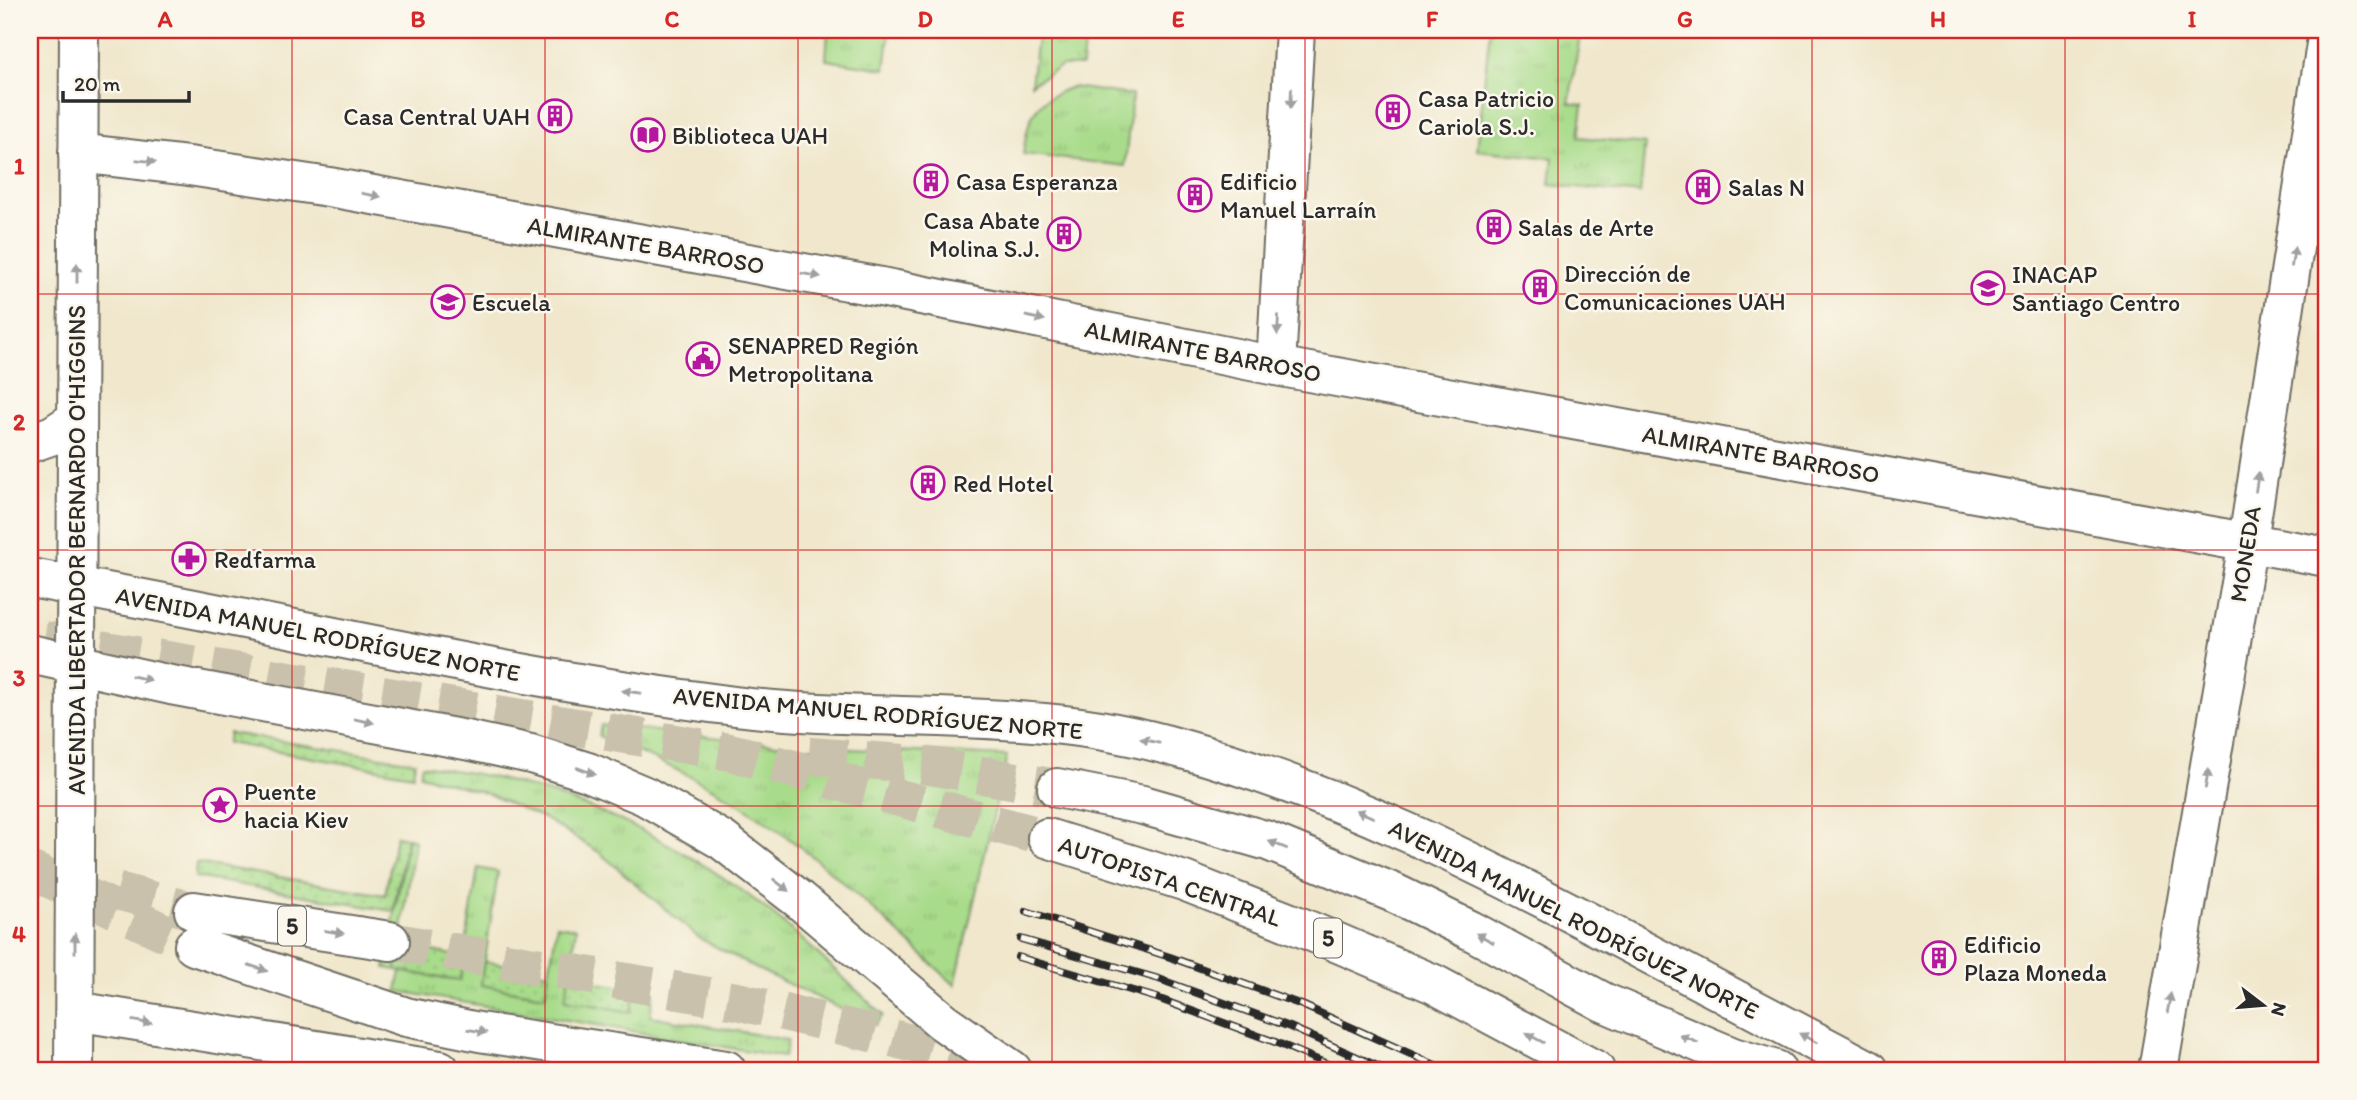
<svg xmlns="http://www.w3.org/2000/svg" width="2357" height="1100" font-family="Itim,sans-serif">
	<defs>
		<pattern id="grass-tufts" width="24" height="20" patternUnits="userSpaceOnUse" patternTransform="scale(1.75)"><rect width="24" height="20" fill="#a8db8a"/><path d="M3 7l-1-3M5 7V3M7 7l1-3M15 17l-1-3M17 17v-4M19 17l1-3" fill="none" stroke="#91bc77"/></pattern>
		<pattern id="garden-dots" width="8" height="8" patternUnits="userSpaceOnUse" patternTransform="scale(1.75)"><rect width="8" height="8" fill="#a8db8a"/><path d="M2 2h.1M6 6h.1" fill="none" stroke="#91bc77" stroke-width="1.8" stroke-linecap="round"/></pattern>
	</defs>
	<rect width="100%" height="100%" fill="#fbf7ec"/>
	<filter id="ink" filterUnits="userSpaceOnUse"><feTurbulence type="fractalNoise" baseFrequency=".0143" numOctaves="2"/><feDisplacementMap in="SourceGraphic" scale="14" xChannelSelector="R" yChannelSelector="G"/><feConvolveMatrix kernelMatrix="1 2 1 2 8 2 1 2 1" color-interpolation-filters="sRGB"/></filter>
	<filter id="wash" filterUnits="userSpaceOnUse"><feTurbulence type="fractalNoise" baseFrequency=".00686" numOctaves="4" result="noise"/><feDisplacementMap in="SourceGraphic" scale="28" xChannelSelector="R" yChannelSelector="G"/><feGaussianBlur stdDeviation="1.57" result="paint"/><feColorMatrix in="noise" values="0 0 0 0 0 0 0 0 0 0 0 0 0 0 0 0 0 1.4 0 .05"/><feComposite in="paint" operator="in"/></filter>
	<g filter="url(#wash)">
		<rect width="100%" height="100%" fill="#f0e7cc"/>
		<path fill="url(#grass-tufts)" stroke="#6a835a" stroke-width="2" d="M828,30H890L885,69L826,60Z
			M1038,30H1085L1082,66H1062L1031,84Z
			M1490,30H1581L1569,103L1583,105L1579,137L1645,144L1640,194L1550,184L1553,158L1477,150Z
			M1072,87L1132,95L1125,166L1023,154C1029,115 1033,101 1072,87Z
			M601,725L804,747L1007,756L955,985C888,924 823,858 747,809C700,779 650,756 599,736Z
			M422,765C445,769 468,772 491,777C577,797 661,834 734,885C788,922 835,971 883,1015L875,1025L757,969L699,938L600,853L545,819L486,793L420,775Z
			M408,838L415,840L396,970L385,968Z
			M478,868L498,872L481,985L545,996L557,925L576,928L566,1000L631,1011L635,989L654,993L650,1016L788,1040L784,1057L397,991L401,971L460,981Z"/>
		<path fill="url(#garden-dots)" stroke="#6a835a" stroke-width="2" d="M229,733L415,762L413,775L227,743Z
			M396,836L407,838L393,911L195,877L196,863L385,895Z
			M399,945L464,957L460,981L396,970Z
			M484,961L549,973L545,996L481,985Z
			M569,978L635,989L631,1012L565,1000Z"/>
	</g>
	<g filter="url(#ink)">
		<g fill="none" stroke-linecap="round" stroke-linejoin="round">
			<path stroke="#c9c1ac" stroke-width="38" stroke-dasharray="38 19" stroke-linecap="butt" d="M44,640L730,752L1047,838
				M809,756L918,764L1057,788
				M30,870L194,946
				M117,891L194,911
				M390,941L737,1001L888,1037L1008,1069"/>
			<defs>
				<path id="tertiary" d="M78,153L189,166L329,187L881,287L1276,366L2327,557
					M1276,366L1295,30
					M2158,1070L2243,572L2327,38"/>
				<path id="primary" d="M30,443L53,435L76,420
					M30,578C265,619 497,677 735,706C837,719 941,713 1044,723C1091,727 1141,737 1186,750C1339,793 1481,865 1621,939C1703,983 1786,1026 1869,1070
					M30,654L171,685L471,741L531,754L588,772L645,796L722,840L800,900L942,1021L1012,1070
					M75,1011L440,1070
					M74,1070L79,30"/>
				<path id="motorway" d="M1057,788L1143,805L1268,841L1394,893L1470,930L1603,1002L1733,1057L1776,1070
					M1047,838L1184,881L1303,928L1434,984L1595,1070
					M194,911L390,941
					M194,946L406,1017L479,1032L726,1070"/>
			</defs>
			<use href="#tertiary" stroke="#706d63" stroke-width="42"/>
			<use href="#primary" stroke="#706d63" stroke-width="42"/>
			<use href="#motorway" stroke="#706d63" stroke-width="42"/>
			<use href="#tertiary" stroke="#fff" stroke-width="38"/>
			<use href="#primary" stroke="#fff" stroke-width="38"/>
			<use href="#motorway" stroke="#fff" stroke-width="38"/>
			<defs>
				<path id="rail" d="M1026,911L1170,957L1302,1005L1446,1070
					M1021,939L1159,979L1290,1027L1386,1070
					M1018,957L1157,998L1275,1042L1341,1070"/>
			</defs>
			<use href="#rail" stroke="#2b2b2b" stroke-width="8"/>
			<use href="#rail" stroke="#fbf7ec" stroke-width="5" stroke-dasharray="16" stroke-linecap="butt"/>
		</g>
		<defs><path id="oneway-solid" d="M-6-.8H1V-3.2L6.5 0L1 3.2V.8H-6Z" transform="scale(1.75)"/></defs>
		<g fill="#a0a0a0">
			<use href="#oneway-solid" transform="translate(1291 98) rotate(93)"/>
			<use href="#oneway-solid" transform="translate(146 161) rotate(7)"/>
			<use href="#oneway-solid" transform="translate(371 195) rotate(10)"/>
			<use href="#oneway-solid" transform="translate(2293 257) rotate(-81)"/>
			<use href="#oneway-solid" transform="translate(77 273) rotate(-90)"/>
			<use href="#oneway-solid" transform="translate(811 275) rotate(10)"/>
			<use href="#oneway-solid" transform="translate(1035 318) rotate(11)"/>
			<use href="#oneway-solid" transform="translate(1278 325) rotate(93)"/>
			<use href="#oneway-solid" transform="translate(2257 482) rotate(-81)"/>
			<use href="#oneway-solid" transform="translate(141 678) rotate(13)"/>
			<use href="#oneway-solid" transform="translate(632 692) rotate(-172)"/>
			<use href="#oneway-solid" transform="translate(364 721) rotate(11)"/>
			<use href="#oneway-solid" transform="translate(1150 741) rotate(-167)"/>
			<use href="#oneway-solid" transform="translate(586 771) rotate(20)"/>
			<use href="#oneway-solid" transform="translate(2207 779) rotate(-80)"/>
			<use href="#oneway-solid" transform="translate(1365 814) rotate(-157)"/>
			<use href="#oneway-solid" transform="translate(1278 845) rotate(-158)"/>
			<use href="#oneway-solid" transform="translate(781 885) rotate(38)"/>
			<use href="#oneway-solid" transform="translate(334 932) rotate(9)"/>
			<use href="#oneway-solid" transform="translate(1485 938) rotate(-152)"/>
			<use href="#oneway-solid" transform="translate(75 943) rotate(-90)"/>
			<use href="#oneway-solid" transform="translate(258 968) rotate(19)"/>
			<use href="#oneway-solid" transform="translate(2169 1003) rotate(-80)"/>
			<use href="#oneway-solid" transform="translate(142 1022) rotate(9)"/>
			<use href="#oneway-solid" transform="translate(477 1031) rotate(10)"/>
			<use href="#oneway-solid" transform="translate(1535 1038) rotate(-152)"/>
			<use href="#oneway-solid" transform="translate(1808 1038) rotate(-152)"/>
			<use href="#oneway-solid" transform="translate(1689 1039) rotate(-158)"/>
		</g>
	</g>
	<path fill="none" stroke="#d62828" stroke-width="2" stroke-opacity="0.55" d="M292,30V1070M545,30V1070M798,30V1070M1052,30V1070M1305,30V1070M1558,30V1070M1812,30V1070M2065,30V1070M30,294H2327M30,550H2327M30,806H2327"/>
	<defs>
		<symbol id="building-ring" viewBox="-11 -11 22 22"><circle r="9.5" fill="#fbf7ec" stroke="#b5179e" stroke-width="1.5"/><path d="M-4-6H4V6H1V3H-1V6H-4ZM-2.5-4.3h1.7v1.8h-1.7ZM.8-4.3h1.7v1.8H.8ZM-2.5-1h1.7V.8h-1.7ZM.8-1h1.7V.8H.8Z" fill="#b5179e"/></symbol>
		<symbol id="library-ring" viewBox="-11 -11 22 22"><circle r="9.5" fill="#fbf7ec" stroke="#b5179e" stroke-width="1.5"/><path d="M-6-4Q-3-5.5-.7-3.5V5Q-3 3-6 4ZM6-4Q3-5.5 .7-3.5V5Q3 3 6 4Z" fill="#b5179e"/></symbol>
		<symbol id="university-ring" viewBox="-11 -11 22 22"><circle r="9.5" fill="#fbf7ec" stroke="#b5179e" stroke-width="1.5"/><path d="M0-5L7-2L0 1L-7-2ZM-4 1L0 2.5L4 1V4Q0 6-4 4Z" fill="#b5179e"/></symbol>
		<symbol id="school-ring" viewBox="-11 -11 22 22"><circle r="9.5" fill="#fbf7ec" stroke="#b5179e" stroke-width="1.5"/><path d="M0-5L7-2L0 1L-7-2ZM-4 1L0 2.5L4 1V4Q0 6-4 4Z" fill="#b5179e"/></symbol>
		<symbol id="civic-ring" viewBox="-11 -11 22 22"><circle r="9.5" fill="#fbf7ec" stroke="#b5179e" stroke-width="1.5"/><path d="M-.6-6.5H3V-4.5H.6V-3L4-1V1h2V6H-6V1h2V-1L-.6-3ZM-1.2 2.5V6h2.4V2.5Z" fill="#b5179e"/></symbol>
		<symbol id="pharmacy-ring" viewBox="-11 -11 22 22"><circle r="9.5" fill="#fbf7ec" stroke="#b5179e" stroke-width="1.5"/><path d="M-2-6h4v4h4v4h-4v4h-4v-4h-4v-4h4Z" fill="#b5179e"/></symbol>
		<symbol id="sight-ring" viewBox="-11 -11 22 22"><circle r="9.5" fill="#fbf7ec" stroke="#b5179e" stroke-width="1.5"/><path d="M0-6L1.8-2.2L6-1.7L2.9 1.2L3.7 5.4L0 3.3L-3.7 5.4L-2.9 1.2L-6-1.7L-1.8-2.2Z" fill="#b5179e"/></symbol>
	</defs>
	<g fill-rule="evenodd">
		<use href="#building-ring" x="1374" y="93" width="38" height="38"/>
		<use href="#building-ring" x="536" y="97" width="38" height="38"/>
		<use href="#library-ring" x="629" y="116" width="38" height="38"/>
		<use href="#building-ring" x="912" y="162" width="38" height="38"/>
		<use href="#building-ring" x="1684" y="168" width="38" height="38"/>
		<use href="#building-ring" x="1176" y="176" width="38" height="38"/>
		<use href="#building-ring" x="1475" y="208" width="38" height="38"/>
		<use href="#building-ring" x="1045" y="215" width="38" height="38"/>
		<use href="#building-ring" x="1521" y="268" width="38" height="38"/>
		<use href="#university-ring" x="1969" y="269" width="38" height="38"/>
		<use href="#school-ring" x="429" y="283" width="38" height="38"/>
		<use href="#civic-ring" x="684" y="340" width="38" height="38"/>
		<use href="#building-ring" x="909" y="464" width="38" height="38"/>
		<use href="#pharmacy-ring" x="170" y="540" width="38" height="38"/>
		<use href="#sight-ring" x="201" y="786" width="38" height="38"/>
		<use href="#building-ring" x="1920" y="939" width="38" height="38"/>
	</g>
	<g text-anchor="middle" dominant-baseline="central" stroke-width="5" stroke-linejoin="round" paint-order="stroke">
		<g fill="#fbf7ec" stroke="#696865" stroke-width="2">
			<rect x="278" y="906.5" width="28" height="39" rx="5"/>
			<rect x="1314" y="918.5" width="28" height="39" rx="5"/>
		</g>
		<g font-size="23" font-weight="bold" fill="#2b2b2b">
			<text x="292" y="926">5</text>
			<text x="1328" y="938">5</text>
		</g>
		<g font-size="24" fill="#2b2b2b" stroke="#fbf7ec" text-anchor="start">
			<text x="1418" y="98">Casa Patricio<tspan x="1418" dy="28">Cariola S.J.</tspan></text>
			<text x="530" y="116" text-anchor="end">Casa Central UAH</text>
			<text x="672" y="135">Biblioteca UAH</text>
			<text x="956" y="181">Casa Esperanza</text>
			<text x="1220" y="181">Edificio<tspan x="1220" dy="28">Manuel Larraín</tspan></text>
			<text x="1728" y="187">Salas N</text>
			<text x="1040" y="220" text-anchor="end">Casa Abate<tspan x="1040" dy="28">Molina S.J.</tspan></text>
			<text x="1518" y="227">Salas de Arte</text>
			<text x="1564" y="273">Dirección de<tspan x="1564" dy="28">Comunicaciones UAH</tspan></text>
			<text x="2012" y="274">INACAP<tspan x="2012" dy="28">Santiago Centro</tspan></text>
			<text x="472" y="302">Escuela</text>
			<text x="728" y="345">SENAPRED Región<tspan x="728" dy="28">Metropolitana</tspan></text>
			<text x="953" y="483">Red Hotel</text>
			<text x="214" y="559">Redfarma</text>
			<text x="244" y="791">Puente<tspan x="244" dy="28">hacia Kiev</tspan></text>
			<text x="1964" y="944">Edificio<tspan x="1964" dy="28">Plaza Moneda</tspan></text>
		</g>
		<g font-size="24" fill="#2b2b2b" stroke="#fbf7ec">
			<text transform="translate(646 245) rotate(10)">ALMIRANTE BARROSO</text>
			<text transform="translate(1203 351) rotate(11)">ALMIRANTE BARROSO</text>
			<text transform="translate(1761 454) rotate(10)">ALMIRANTE BARROSO</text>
			<text transform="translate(76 550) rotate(-90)">AVENIDA LIBERTADOR BERNARDO O'HIGGINS</text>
			<text transform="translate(2245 554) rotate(-81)">MONEDA</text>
			<text transform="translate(318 634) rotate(11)">AVENIDA MANUEL RODRÍGUEZ NORTE</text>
			<text transform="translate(878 713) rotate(5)">AVENIDA MANUEL RODRÍGUEZ NORTE</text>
			<text transform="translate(1170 881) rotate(19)">AUTOPISTA CENTRAL</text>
			<text transform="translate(1574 919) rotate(27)">AVENIDA MANUEL RODRÍGUEZ NORTE</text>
		</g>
	</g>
	<rect width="2357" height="1100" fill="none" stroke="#fbf7ec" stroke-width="77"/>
	<g transform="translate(2263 1005) rotate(106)" stroke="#fbf7ec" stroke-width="5" paint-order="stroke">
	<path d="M0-5L12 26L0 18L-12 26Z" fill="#2b2b2b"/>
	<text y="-10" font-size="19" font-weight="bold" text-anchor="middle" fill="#2b2b2b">N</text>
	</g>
	<path d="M63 91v10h126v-10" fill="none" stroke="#2b2b2b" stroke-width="3.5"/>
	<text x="74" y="91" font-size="21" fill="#2b2b2b" stroke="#fbf7ec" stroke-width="5" paint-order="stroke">20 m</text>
	<rect x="38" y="38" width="2280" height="1024" fill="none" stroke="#d62828" stroke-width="2.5"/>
	<g font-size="23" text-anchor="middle" font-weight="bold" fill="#d62828">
		<text x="165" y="27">A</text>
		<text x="418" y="27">B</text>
		<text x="672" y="27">C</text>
		<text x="925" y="27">D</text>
		<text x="1178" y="27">E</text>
		<text x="1432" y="27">F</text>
		<text x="1685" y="27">G</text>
		<text x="1938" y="27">H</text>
		<text x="2192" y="27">I</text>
		<text x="19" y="174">1</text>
		<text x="19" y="430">2</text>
		<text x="19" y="686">3</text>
		<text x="19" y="942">4</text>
	</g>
</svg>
